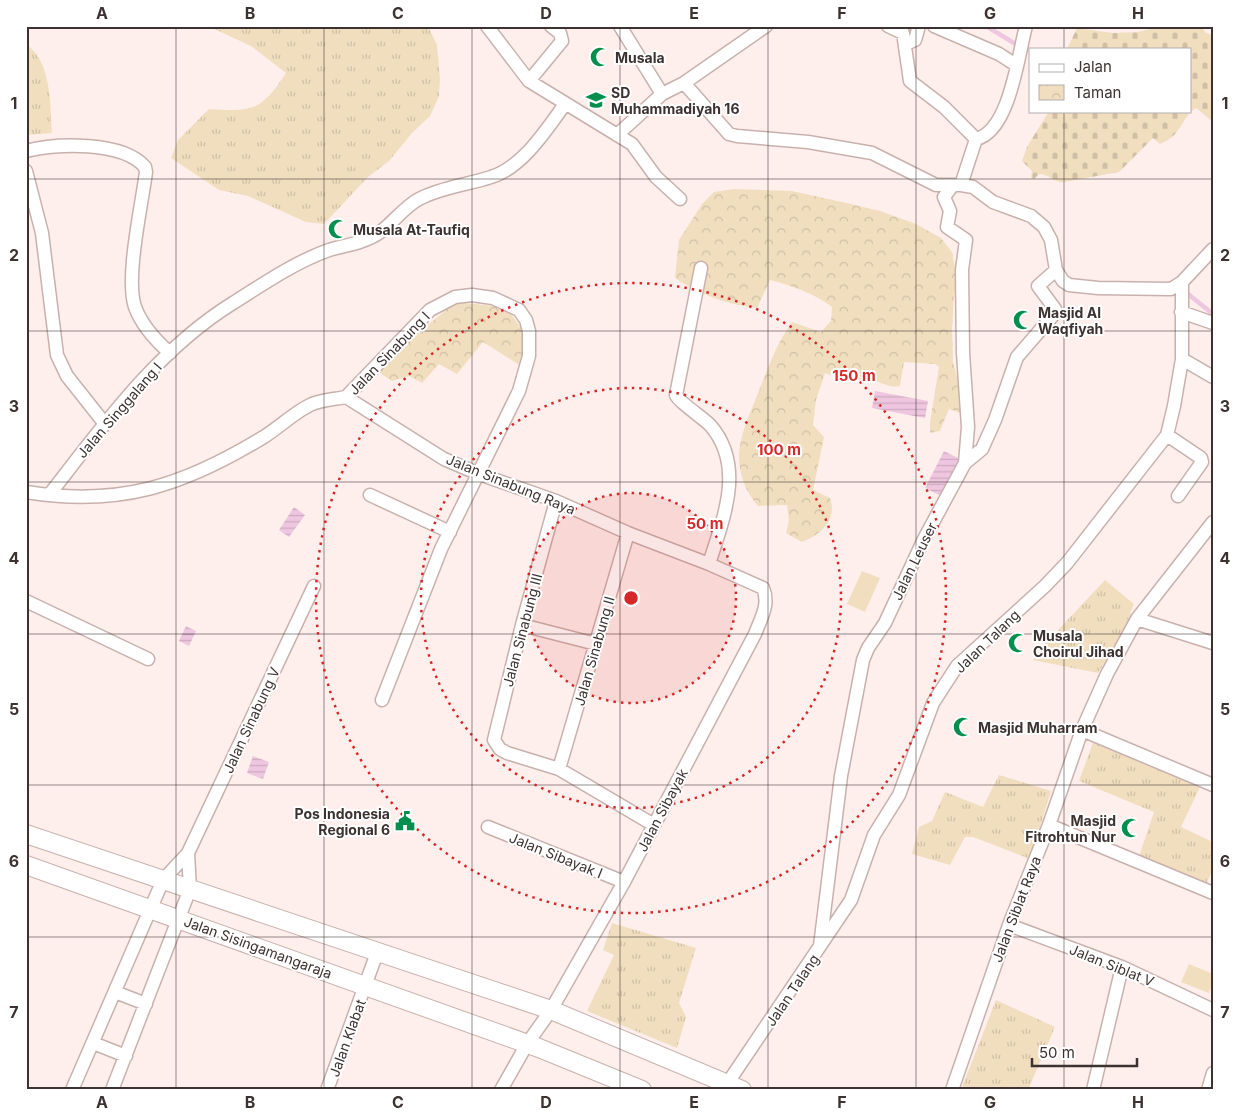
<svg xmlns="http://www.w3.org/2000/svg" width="1239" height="1116" font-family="Inter,sans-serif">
	<defs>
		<pattern id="grass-tufts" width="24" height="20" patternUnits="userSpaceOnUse" patternTransform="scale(1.25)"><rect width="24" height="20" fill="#f1debf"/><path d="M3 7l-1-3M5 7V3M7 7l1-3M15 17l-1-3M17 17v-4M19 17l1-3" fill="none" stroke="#d0bfa5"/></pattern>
		<pattern id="cemetery-stones" width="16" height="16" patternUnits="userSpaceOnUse" patternTransform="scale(1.25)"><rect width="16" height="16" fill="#f1debf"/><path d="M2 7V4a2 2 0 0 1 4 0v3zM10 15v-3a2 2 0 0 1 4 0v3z" fill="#d0bfa5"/></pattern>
		<pattern id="park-crowns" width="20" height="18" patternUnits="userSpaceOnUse" patternTransform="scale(1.25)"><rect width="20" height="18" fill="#f1debf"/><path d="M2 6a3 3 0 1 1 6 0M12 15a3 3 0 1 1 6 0" fill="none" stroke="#d0bfa5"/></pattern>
		<pattern id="water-rules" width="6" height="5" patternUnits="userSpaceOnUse" patternTransform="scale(1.25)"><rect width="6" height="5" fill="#eec6df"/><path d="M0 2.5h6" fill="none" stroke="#cdabc0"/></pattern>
	</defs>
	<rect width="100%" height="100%" fill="#feefec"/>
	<path fill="url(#grass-tufts)" d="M208,26H428L437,45L440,79L439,96L430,116L412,133L389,161L368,177L324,224L306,222L248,196L219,190L171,158L178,140L209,109C253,112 261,111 286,73L251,46Z
		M26,44C52,62 50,105 52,133L26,135Z
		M1105,580L1134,604L1130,613L1134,618L1098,673L1033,660L1043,646Z
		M1095,737L1200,787L1181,827L1213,842V868L1206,885L1139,856L1154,812L1079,781Z
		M999,775L1051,791L1030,859L973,837H965L950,865L912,854L919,827L932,821L945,792L983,807Z
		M612,923L696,948L679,1003L686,1017L677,1048L587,1011L614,955L603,950Z
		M996,1000L1055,1027L1028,1090H961Z"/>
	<path fill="url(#cemetery-stones)" d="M1164,26H1201L1205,32L1213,36V122L1196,108C1182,116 1182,136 1160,144L1153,138L1119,172L1064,182C1054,183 1049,174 1039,174L1034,179L1031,178L1032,171L1022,161L1027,147L1049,111H1190V49H1067L1077,28L1113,33L1137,32Z"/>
	<path fill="url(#park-crowns)" d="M734,189L792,191L842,202L880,211L916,224L941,238L952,252L958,284L954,295L952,328L953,362L969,420V440L962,437L966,415L949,409L940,431L930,433V422L939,367L935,364L904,362L900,386C890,388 886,384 877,382C859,378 842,381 825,373L816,400L813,425L824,437L813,490L830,498C838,520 820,535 802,542L786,533L789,521L787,505L758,506C746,493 739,474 739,457C739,437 749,416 756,398C767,371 775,346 792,322L821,332L831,321L832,307C814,293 792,286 770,280L757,308C728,305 699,294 675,278L679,240L702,204L714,192Z
		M456,302L504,307C525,330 528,335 521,366L483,342L457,374L439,364L422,383L409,376L392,381L377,371L397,350Z"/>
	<path fill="#f1debf" d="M862,571L880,578L865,612L847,604Z
		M1189,964L1213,974V983L1209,993L1181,982Z"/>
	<path fill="url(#water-rules)" d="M875,391L928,401L925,418L872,408Z
		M944,451L962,460L943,497L925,488Z
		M294,507L305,515L289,537L279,530Z
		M186,626L196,631L189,646L179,641Z
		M253,756L269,762L263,779L247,773Z"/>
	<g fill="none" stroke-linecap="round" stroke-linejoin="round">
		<path stroke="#eec6df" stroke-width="4.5" d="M986,26L1019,46
			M1188,294L1213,314"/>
		<defs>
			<path id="street" d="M487,26L529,81
				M551,26L560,33L562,41L529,81L632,144L656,177L680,199
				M620,26L662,94
				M888,26L903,33L910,81L944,107L976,139
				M934,26L999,54L1016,65
				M906,44L915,40L919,26
				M684,83L729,134L737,136L808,142L872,153L936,185H961L973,187L993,202L1031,216L1044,227L1051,240L1056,270L1063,281L1069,285L1098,288L1171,289L1182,282L1213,249
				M617,135L662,94L684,83L766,26
				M26,151C56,143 123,141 145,167L146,172C142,204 125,278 135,307C142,326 155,340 170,353
				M26,171L42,233L57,355L67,376L105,424
				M961,185L976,139C1010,131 1018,55 1026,26
				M701,268L676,395C678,401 703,418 710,425C746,466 723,519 709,564
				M1181,312L1213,323
				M1182,359L1213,377
				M346,397L430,310L455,297L472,295L493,298L519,310L526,320L529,331V356L519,391L441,549L382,700
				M1167,435L1201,458L1202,462L1178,496
				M965,463L982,449L995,420L1017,357L1055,313V309L1038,286L1056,270
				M26,492C119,507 183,486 262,438C279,428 294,412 312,404C322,400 336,399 346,397L444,459L479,474L556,501L628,533L709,564L763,588C770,604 761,618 755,634L624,882L551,1010L527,1044L501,1090
				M49,495C103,426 157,350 233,303C263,284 295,262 329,250C346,245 364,243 379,233C393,223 404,207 419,199C442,187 467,185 491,177C522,168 547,129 565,104
				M370,495L450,532
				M556,501L522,625L494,740L500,749L507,753L559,769L654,825
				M26,601L148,659
				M1137,619L1213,643
				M522,625L596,644
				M1082,730L1213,785
				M559,769L628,533
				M1049,825L1213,893
				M488,827L624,882
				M1009,925L1122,967L1213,1010
				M820,946L841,776L863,660L868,648L885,623L924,539L965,463L968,427L963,353L962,270L966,240L947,227L950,211L944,197L953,185
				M115,992L146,1004
				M93,1043L126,1056
				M727,1084L851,900L874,835L899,795L933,703L957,666L1045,586L1067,563L1167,435L1174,406L1182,359V282
				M72,1090L163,880L188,853L314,586
				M112,1090L190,889L188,853
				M327,1090L378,950
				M952,1090L1009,925L1049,825L1082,730L1107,674L1137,619L1213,522
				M1093,1090L1122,967
				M1208,1090L1213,1073"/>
			<path id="secondary" d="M26,834L551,1010L742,1090
				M26,865L539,1048L642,1090"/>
		</defs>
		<use href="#street" stroke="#c8b1ad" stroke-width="15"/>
		<use href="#secondary" stroke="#c8b1ad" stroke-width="20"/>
		<use href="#street" stroke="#fff" stroke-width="12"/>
		<use href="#secondary" stroke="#fff" stroke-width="18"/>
	</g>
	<path fill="none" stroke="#3c3231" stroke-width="1" stroke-opacity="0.55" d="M176,26V1090M324,26V1090M472,26V1090M620,26V1090M768,26V1090M916,26V1090M1064,26V49M1064,111V1090M26,179H1213M26,331H1213M26,482H1213M26,634H1213M26,785H1213M26,937H1213"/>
	<circle cx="631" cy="598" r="105" fill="#d62828" fill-opacity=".12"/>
	<g fill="none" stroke="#d62828" stroke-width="2.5" stroke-dasharray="2.5 5">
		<circle cx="631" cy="598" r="105"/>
		<circle cx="631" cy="598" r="210"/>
		<circle cx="631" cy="598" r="315"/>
	</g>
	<defs>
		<symbol id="mosque-bare" viewBox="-9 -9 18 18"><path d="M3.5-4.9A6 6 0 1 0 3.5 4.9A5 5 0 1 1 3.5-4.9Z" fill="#028e4c" stroke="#fff" stroke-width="2.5" paint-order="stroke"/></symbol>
		<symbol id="school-bare" viewBox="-9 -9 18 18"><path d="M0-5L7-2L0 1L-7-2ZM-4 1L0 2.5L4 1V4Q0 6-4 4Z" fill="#028e4c" stroke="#fff" stroke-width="2.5" paint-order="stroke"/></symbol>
		<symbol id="civic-bare" viewBox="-9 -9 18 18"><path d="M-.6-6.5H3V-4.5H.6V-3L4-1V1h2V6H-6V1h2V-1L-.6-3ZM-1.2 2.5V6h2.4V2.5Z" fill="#028e4c" stroke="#fff" stroke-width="2.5" paint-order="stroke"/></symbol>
	</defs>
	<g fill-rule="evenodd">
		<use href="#mosque-bare" x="586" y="43" width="28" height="28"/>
		<use href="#school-bare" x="582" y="86" width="28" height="28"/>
		<use href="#mosque-bare" x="324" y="215" width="28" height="28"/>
		<use href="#mosque-bare" x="1009" y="306" width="28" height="28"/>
		<use href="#mosque-bare" x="1004" y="629" width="28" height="28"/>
		<use href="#mosque-bare" x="949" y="713" width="28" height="28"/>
		<use href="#civic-bare" x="391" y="807" width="28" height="28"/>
		<use href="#mosque-bare" x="1117" y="814" width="28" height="28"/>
	</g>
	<g text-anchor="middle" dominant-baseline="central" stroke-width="4" stroke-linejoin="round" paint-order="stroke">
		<g font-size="14" font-weight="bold" fill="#3c3231" stroke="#fff" text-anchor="start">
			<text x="615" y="57">Musala</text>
			<text x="611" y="92">SD<tspan x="611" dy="16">Muhammadiyah 16</tspan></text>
			<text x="353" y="229">Musala At-Taufiq</text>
			<text x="1038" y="312">Masjid Al<tspan x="1038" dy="16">Waqfiyah</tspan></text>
			<text x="1033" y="635">Musala<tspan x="1033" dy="16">Choirul Jihad</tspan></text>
			<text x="978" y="727">Masjid Muharram</text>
			<text x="390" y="813" text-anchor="end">Pos Indonesia<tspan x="390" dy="16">Regional 6</tspan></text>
			<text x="1116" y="820" text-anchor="end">Masjid<tspan x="1116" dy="16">Fitrohtun Nur</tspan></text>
		</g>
		<g font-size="14" fill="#3c3231" stroke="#fff">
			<text transform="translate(389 353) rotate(-46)">Jalan Sinabung I</text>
			<text transform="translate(119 410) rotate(-49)">Jalan Singgalang I</text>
			<text transform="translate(511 484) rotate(22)">Jalan Sinabung Raya</text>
			<text transform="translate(914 561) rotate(-64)">Jalan Leuser</text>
			<text transform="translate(522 630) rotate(-75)">Jalan Sinabung III</text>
			<text transform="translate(987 641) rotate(-44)">Jalan Talang</text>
			<text transform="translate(594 651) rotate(-74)">Jalan Sinabung II</text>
			<text transform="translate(251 720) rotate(-65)">Jalan Sinabung V</text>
			<text transform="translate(662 810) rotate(-62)">Jalan Sibayak</text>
			<text transform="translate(556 855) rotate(22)">Jalan Sibayak I</text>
			<text transform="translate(1016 909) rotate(-69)">Jalan Siblat Raya</text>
			<text transform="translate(258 947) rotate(20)">Jalan Sisingamangaraja</text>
			<text transform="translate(1112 965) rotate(22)">Jalan Siblat V</text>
			<text transform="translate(792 990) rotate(-56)">Jalan Talang</text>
			<text transform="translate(347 1038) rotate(-70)">Jalan Klabat</text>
		</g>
	</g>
	<circle cx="631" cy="598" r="8" fill="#d62828" stroke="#fff" stroke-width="2.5"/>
	<g font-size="15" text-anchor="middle" font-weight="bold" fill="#d62828" stroke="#fff" stroke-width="4" stroke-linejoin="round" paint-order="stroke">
		<text x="854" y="381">150 m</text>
		<text x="779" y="455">100 m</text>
		<text x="705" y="529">50 m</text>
	</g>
	<rect width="1239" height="1116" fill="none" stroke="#ffffff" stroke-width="55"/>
	<rect x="1029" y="48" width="162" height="65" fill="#ffffff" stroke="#b1adad"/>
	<rect x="1039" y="64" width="25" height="8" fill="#ffffff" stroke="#b1adad"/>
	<text x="1074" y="72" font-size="15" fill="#3c3231">Jalan</text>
	<rect x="1039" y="85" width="25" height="15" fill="url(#park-crowns)" stroke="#b1adad"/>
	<text x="1074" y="98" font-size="15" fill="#3c3231">Taman</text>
	<path d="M1032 1058v8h105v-8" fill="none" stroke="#3c3231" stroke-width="2.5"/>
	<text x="1039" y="1058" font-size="15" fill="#3c3231" stroke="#ffffff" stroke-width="4" paint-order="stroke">50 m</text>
	<rect x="28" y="28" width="1184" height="1060" fill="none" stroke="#3c3231" stroke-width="2"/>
	<g font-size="16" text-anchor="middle" font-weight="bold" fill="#3c3231">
		<text x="102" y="19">A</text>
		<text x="250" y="19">B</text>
		<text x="398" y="19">C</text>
		<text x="546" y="19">D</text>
		<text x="694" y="19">E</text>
		<text x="842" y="19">F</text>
		<text x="990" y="19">G</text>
		<text x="1138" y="19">H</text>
		<text x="14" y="109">1</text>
		<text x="1225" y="109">1</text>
		<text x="14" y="261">2</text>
		<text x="1225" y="261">2</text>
		<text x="14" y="412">3</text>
		<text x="1225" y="412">3</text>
		<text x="14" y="564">4</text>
		<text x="1225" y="564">4</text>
		<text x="14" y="715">5</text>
		<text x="1225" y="715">5</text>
		<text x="14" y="867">6</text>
		<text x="1225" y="867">6</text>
		<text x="14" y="1018">7</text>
		<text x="1225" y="1018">7</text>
		<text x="102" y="1108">A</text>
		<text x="250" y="1108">B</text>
		<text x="398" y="1108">C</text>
		<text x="546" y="1108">D</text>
		<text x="694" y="1108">E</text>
		<text x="842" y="1108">F</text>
		<text x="990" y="1108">G</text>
		<text x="1138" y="1108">H</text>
	</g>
</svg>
